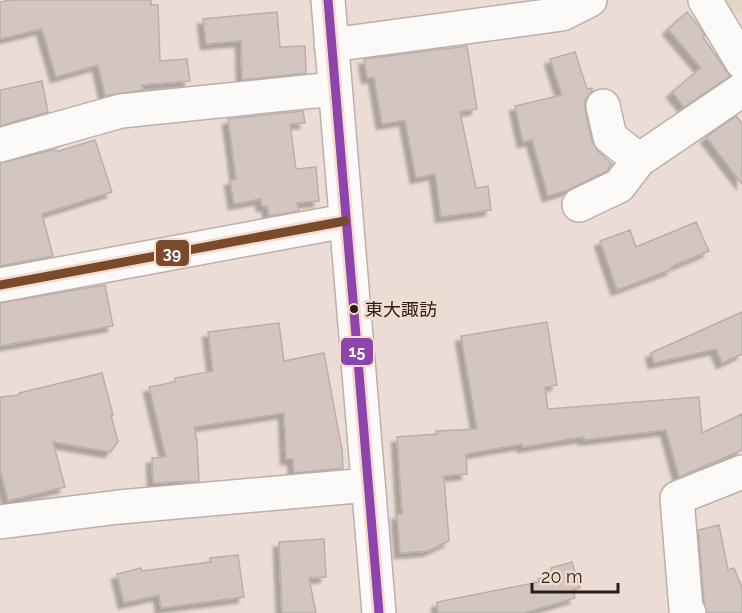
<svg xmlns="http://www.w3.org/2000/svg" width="742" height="613" font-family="Raleway,'Noto Sans JP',sans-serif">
	<defs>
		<filter id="shadow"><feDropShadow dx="-5.5" dy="5.5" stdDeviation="1.5" flood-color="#0004"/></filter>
	</defs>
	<rect width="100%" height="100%" fill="#ebddd5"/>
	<path fill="#e2d6c2" d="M715,0H742V12L724,17Z"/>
	<path fill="#d3c6c1" stroke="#baafaa" stroke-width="1.5" filter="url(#shadow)" d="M10,0H151V5H158L160,61L187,59L190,81L142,85L143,90L105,96L98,65L56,77L42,29L0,39V2Z
		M277,12L280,47L305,46L306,73L242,80L241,41L206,44L203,19Z
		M687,12L697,24L705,36L703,37L730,76L684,107L672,92L701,68L668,29Z
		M467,46L477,109L460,112L476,188L488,186L491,210L441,217L435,174L416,178L405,120L382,124L374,77L367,78L364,59Z
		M575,52L587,89L592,88V91L585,100V110L592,141L598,151L612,164L607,171L568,190L548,196L532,140L523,142L515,106L562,95L550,59Z
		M42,81L48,112L0,126V90Z
		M303,111L305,123L290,124L296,169L316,167L319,201L297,203L299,211L269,216L267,206H262L261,199L234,204L230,180L236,179L228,119Z
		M736,116L742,124V184L706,137Z
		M95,140L112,192L42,214L53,256L0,266V163L56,149V152Z
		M696,222L709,251L671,267L672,269L617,290L600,241L630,230L636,247Z
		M105,285L113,326L0,346V303Z
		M742,312V354L722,363L716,349L654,363L651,353Z
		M547,322L557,385L545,387L548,409L699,397L702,433L742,414V450L679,477L666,430L584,440V437L523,447L522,444L466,454L467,474L444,476L449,541L428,551L400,553L397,514H402L397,437L437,434L436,431L477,429L461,336Z
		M279,323L284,361L324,353L342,450L343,468L294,473L293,459H286L284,413L194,427L197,441L199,481L153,483L152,458L166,457L149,387L175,382V378L213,371L208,332Z
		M102,373L113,415H111L118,442L110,452L53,442L65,487L8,501L0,469V397L19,395V393Z
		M719,525L728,570L734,568L742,588V613H707L704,602L698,530Z
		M324,539L326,577L309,578L316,613H282L279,542Z
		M238,555L244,597L161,608L159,595L124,603L117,574L141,568L142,571L211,562L210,558Z
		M572,562L580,588L573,590L575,598L524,613H438L437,602L539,582L538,579L553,574L551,568Z"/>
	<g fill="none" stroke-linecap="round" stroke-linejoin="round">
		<defs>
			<path id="minor" d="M328,0L379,613
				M705,0L742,62
				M331,45L562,14L590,0
				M603,106L610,137L639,160
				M0,145L121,111L334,89
				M579,205L619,186L639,160L742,90
				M0,285L345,221
				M0,522L119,507L368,485
				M689,613L686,609L677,498L742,472"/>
		</defs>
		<use href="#minor" stroke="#bbb0aa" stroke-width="36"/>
		<use href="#minor" stroke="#fcfaf9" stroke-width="33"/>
		<defs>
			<path id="bus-1" d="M328,0L379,613"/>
			<path id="bus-2" d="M0,285L345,221"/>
		</defs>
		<use href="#bus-1" stroke="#f3dbcd" stroke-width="14"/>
		<use href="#bus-2" stroke="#f3dbcd" stroke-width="14"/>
		<use href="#bus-1" stroke="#8e44ad" stroke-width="9"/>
		<use href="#bus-2" stroke="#7a4b2a" stroke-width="9"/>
	</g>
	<circle fill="#281f1a" stroke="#f3dbcd" stroke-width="2" cx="354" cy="309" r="5"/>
	<g text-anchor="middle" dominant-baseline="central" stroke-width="6" stroke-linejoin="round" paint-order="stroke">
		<g font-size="18" fill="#281f1a" stroke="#f3dbcd" text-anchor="start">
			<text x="365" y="309">東大諏訪</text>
		</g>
	</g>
	<g stroke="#f3dbcd" stroke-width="2">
		<rect x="155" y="239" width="35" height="28" rx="6" fill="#7a4b2a"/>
		<rect x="340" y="337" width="34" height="29" rx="6" fill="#8e44ad"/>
	</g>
	<g font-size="16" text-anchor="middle" font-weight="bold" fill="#fff">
		<text x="172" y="259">39</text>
		<text x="357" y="357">15</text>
	</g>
	<path d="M532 583v9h86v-9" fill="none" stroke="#281f1a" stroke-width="3"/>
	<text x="541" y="583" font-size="18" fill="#281f1a" stroke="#f3dbcd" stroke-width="4.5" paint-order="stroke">20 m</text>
</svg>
